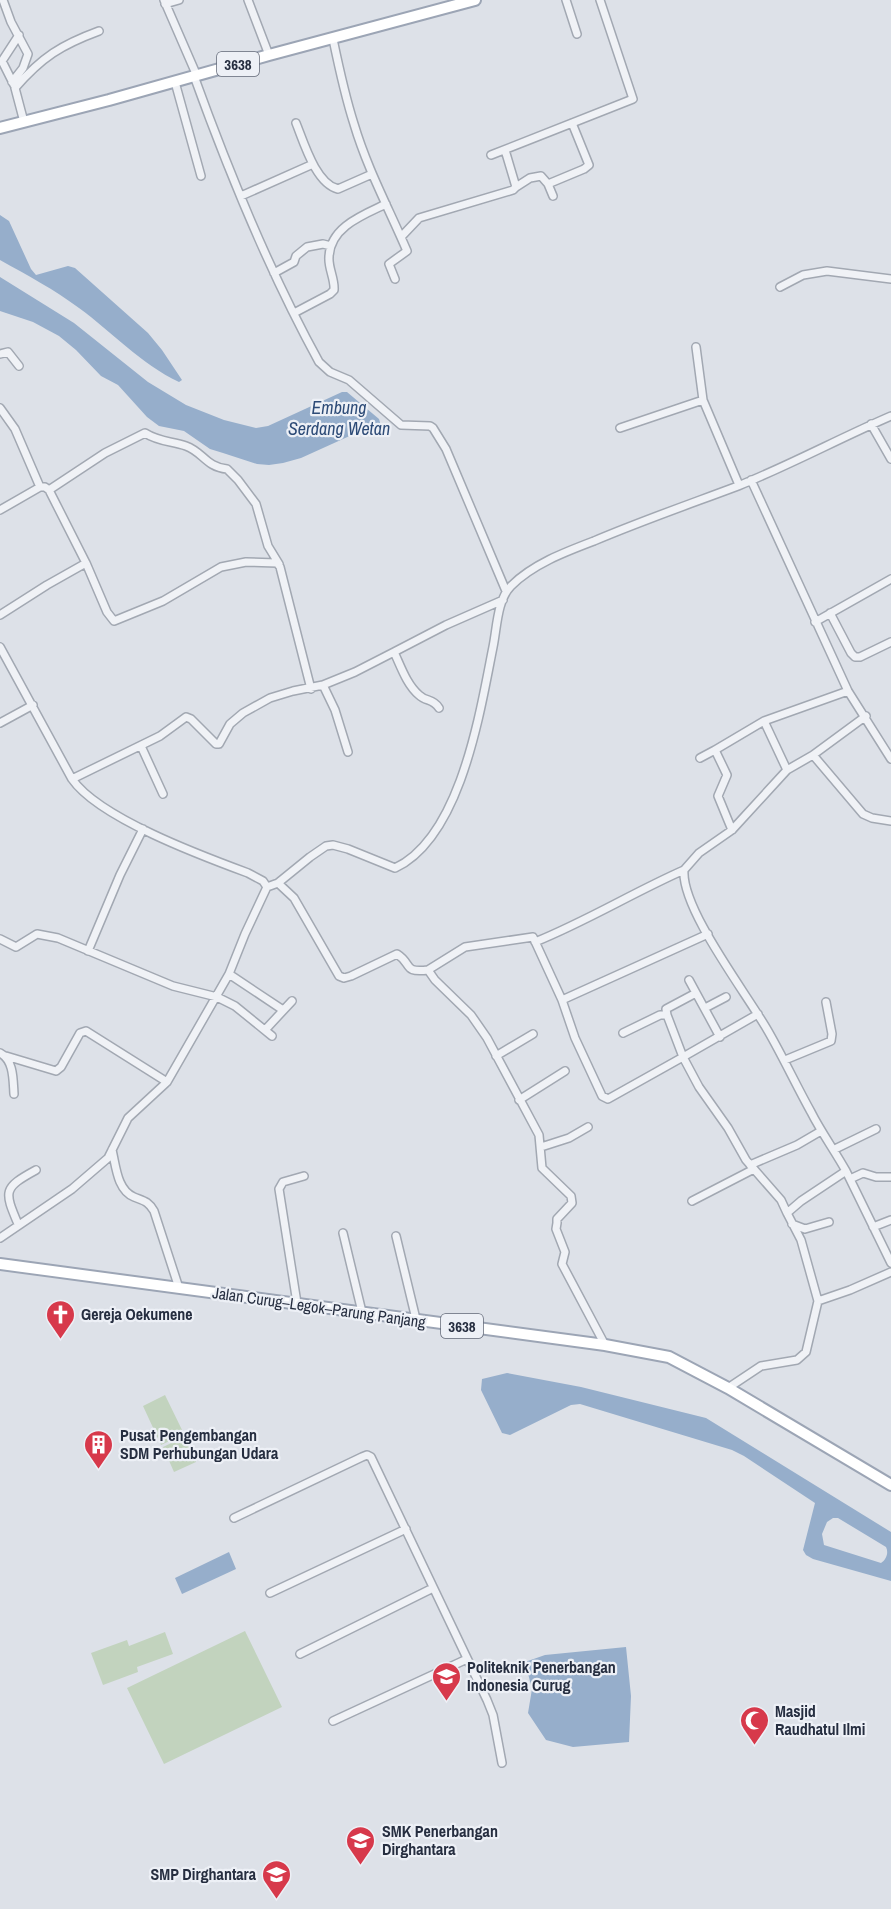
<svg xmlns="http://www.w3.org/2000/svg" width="891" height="1909" font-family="'Archivo Narrow',sans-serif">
	<rect width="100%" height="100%" fill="#dde1e8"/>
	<path fill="#c2d3be" d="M165,1395L184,1434L161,1445L143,1406Z
		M184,1437L196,1462L174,1472L163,1447Z
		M245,1631L282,1707L164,1764L127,1688Z
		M165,1632L173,1654L137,1667L138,1672L103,1685L91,1653L127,1640L129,1646Z"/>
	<path fill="#96aecb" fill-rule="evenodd" d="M0,215L9,221L31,269L36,275L68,266L75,268L148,333L162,350L182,380L179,382C141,364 112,332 79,308C55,290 27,275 0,260Z
		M0,277L74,323L148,382L186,405L224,420L256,428L268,426L342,392H347L379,419L381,426L354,434L301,458L283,463L269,465L257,464L223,453L210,449L184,431L159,426L147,417L118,385L101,376L76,350L59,336L33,322L0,311Z
		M507,1373L581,1387L706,1418L891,1532V1581L813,1559L806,1555L803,1550L815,1503L744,1456L732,1450L580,1404L571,1405L510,1435L502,1433L481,1390L482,1379ZM833,1518H838L886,1547C889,1553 886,1560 881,1563L824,1545L822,1534L827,1522Z
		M229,1552L236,1569L182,1594L175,1578Z
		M626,1647L631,1696L629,1742L573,1747L546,1740L528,1713L532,1689L525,1662L545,1655Z"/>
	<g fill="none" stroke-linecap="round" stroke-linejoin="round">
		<defs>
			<path id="street" d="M3,0L11,22L28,54L23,68L12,82
				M164,0L197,76
				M248,0L269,55
				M566,0L577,34
				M165,4L179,0
				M333,39C339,68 345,96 354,124C367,168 389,209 407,251L389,264L395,279
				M194,76C229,173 269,271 319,362L330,372L349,380L401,425L430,426L433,428L446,449L506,591
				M175,82L201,176
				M14,85L2,61L19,35
				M24,122L15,88C42,57 61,45 99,31
				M296,123C304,143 316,184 338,189L372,174
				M491,155L633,99L600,0
				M548,184L584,169L589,165L572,123
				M516,187L530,178L541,176L548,184L553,196
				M241,196L313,164
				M401,237L419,218L513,190L516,187L505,150
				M274,273L294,262L296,256L307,247L323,244L331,246
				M780,287L803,275L827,271L891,279
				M294,313L330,294L334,290C335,279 328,268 329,257C330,227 363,215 386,204
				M696,347L703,400L739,485
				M0,354L8,352L19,366
				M0,408L15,429L40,487
				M871,424L891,459
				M620,428L703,400
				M751,480L848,691L891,759
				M49,490L105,453L145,433C159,442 172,441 186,446C203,452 206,467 227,469L238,480L256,504L268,546L279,564
				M0,510L40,487H45L49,490L86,563
				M830,613L851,653L855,657H860L891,642
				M0,615L47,585L86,563L107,612L114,621L163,601L221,567L246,562L277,563L280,567L311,689
				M815,622L891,579
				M0,647L72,779C99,818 202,856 248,873L263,881L267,887
				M394,652L446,625L503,600
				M323,685L335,710L348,752
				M764,721L787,770
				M0,723L33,705
				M141,746L163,794
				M813,755L863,814L872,818L891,821
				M700,758L715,750
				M72,779L160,736L186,717L191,719L216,744H219L230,724L243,713L270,698L293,691L323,685L355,672L394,652C401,667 407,685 419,695C426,702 433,698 439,708
				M732,830L718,796L727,775L715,750L764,721L848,691
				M278,883L294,898L339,976L344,978L351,976L397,954C413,964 402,973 428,970L435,980L471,1015L487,1038L539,1135L542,1168L571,1196L572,1203L557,1219V1223L556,1229L565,1252L562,1264L605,1345
				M0,939L16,947L37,934L58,938L173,986L217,997L235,1006L272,1036
				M535,942C587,921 634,892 684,870
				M88,951L120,875L143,829
				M428,970L465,947L533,937L562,1000L575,1038L602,1096L608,1099L683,1057L699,1087L728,1128L746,1160L781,1200L787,1213
				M229,974L283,1010
				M689,980L720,1037
				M562,1000L708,934
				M705,1008L726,997
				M667,1015L666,1009L696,993
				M265,1030L292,1001
				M623,1033L660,1015H667L683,1057L758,1014
				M0,1053C14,1060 13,1080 14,1094
				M6,1056L56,1071L61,1067L80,1033L86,1031L167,1082
				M496,1056L533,1034
				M785,1060L831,1041L832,1034L826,1002
				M519,1100L565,1071
				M541,1147L569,1138L588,1127
				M835,1149L876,1129
				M112,1150C116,1166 117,1190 134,1197C144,1201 148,1201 154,1211L179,1288
				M750,1165L797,1145L821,1131
				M846,1171L891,1263
				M850,1179L863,1173L876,1177H891
				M692,1201L754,1169
				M18,1224C4,1191 3,1188 36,1170
				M792,1224L805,1229L829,1222
				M873,1227L891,1220
				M343,1233L362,1312
				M396,1236L416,1319
				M0,1238L72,1189L108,1158L128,1118L167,1082L229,974L245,934L267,887L278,883L310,857L326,846L333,845L348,849L395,868C461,837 480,712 493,647C497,628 497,600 511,586C533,564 565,552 594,541C641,521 690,504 738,486C790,465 840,438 891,416
				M818,1301L850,1290L891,1272
				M297,1303L279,1189L283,1182L304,1176
				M728,1388L761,1366L797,1360L806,1352L818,1301L801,1240L787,1213L801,1201L846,1171C835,1151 821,1132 811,1112C796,1085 783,1057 768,1031C747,994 681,909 684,870L699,853L732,830L787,770L813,755L866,716
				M234,1518L362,1457L367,1455L371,1457L487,1700L493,1715L502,1763
				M270,1593L406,1529
				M300,1654L433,1588
				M333,1721L467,1659"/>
			<path id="primary" d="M0,128L109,100L269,55L475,0
				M0,1264L605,1345L669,1357L728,1388L891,1485"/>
		</defs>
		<use href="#street" stroke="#a2a8b2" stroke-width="10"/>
		<use href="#primary" stroke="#9ca5b5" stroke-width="14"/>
		<use href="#street" stroke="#f0f2f6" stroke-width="7"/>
		<use href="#primary" stroke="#fff" stroke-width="10"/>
	</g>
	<defs>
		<symbol id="church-pin" viewBox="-11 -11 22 30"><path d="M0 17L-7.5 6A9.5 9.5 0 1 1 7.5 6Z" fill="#d7394b" stroke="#edf0f6"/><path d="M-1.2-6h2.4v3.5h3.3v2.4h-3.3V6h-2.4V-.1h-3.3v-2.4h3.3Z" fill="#fff"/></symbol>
		<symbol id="building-pin" viewBox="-11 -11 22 30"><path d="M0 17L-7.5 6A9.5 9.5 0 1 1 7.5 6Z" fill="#d7394b" stroke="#edf0f6"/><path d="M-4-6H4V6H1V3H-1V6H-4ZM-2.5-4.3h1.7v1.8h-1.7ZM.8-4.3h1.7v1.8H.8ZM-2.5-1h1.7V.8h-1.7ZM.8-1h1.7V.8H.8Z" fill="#fff"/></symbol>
		<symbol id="university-pin" viewBox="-11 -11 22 30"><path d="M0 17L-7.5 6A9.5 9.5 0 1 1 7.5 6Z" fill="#d7394b" stroke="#edf0f6"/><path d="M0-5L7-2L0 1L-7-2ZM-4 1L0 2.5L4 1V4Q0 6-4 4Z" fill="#fff"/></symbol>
		<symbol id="mosque-pin" viewBox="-11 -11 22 30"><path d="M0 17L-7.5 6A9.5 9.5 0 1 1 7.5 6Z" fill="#d7394b" stroke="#edf0f6"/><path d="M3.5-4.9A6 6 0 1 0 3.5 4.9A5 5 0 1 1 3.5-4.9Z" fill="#fff"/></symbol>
		<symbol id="school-pin" viewBox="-11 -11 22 30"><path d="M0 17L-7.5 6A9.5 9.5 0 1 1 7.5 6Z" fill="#d7394b" stroke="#edf0f6"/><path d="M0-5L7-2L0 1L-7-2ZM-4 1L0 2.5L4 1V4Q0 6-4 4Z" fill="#fff"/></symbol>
	</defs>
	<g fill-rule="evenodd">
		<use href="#church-pin" x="44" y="1298" width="33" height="45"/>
		<use href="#building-pin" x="82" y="1428" width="33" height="45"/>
		<use href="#university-pin" x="430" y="1660" width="33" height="45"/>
		<use href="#mosque-pin" x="738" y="1704" width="33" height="45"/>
		<use href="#school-pin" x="344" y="1824" width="33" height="45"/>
		<use href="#school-pin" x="260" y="1858" width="33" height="45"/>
	</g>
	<g text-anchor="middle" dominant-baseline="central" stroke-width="4.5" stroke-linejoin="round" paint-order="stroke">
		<g fill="#edf0f6" stroke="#626877" stroke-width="1.5">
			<rect x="217" y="52" width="42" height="24" rx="4.5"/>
			<rect x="441" y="1314" width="42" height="24" rx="4.5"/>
		</g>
		<g font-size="15" font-weight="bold" fill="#262e40">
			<text x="238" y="64">3638</text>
			<text x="462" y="1326">3638</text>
		</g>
		<g font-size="16" fill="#262e40" stroke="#edf0f6">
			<text transform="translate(319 1307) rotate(8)">Jalan Curug–Legok–Parung Panjang</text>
		</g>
		<g font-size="16" font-weight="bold" fill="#262e40" stroke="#edf0f6" text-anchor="start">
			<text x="81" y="1314">Gereja Oekumene</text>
			<text x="120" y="1435">Pusat Pengembangan<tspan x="120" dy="18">SDM Perhubungan Udara</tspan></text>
			<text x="467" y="1667">Politeknik Penerbangan<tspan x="467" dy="18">Indonesia Curug</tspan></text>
			<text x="775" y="1711">Masjid<tspan x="775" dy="18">Raudhatul Ilmi</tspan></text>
			<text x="382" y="1831">SMK Penerbangan<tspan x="382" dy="18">Dirghantara</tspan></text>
			<text x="256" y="1874" text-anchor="end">SMP Dirghantara</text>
		</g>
		<g font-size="18" font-style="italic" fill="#2d4b77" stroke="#edf0f6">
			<text x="339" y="407">Embung<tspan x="339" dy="21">Serdang Wetan</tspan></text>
		</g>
	</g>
</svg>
